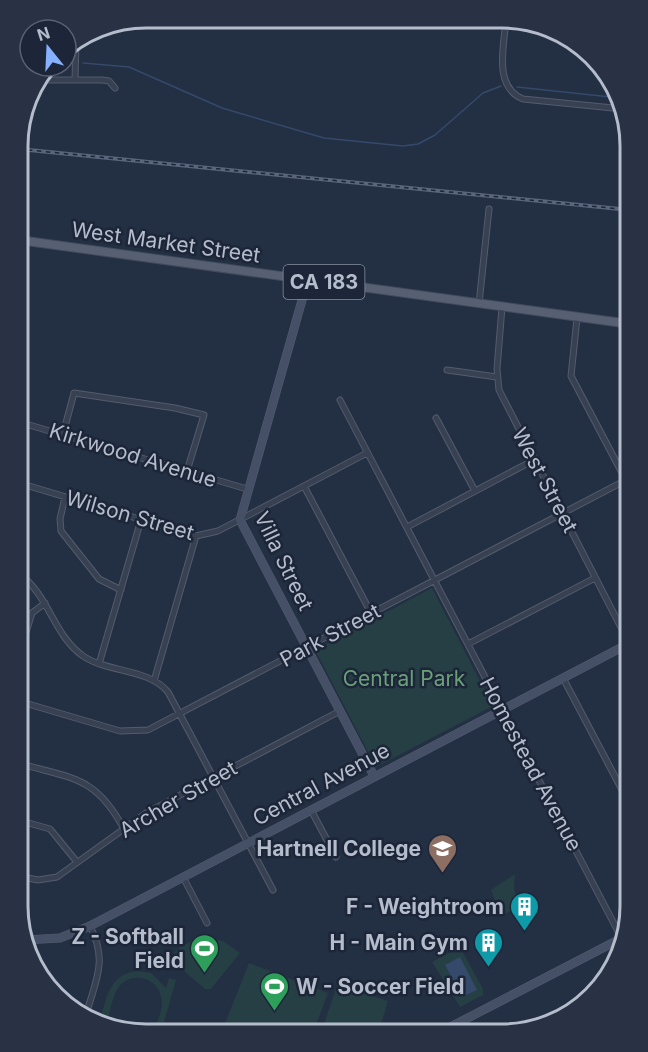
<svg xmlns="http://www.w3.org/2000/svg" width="648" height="1052" font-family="Inter,sans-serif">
	<rect width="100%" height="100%" fill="#232f43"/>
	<path fill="#253f44" d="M432,588L493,706L376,767L315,650Z
		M515,874L514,889L521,908L500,915L491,890Z
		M199,938L223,941L240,953L211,989H205L169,958L180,947Z
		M460,947L483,989V995L460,1007L432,962Z
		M249,963L328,993L313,1033L222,1031Z
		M136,971L151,973L166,988L169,978L176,980L161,1033H154C157,1022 164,1008 161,997C157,976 130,971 118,988C112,998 110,1012 107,1023L100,1021C106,999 109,975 136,971Z
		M337,985L388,1001L378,1034L321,1033Z"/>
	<path fill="#35496b" d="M460,957L477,990L462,997L445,965Z"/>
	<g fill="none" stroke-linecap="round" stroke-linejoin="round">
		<path stroke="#35496b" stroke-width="1.5" d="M66,63H70
			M83,63L129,67L222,108L324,138L403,146L418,144L435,135L483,93L501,86
			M517,87L620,98"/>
		<defs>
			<path id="street" d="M506,20C504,46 493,87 523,99L623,109
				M75,79L76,41
				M39,80H102L109,81L115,88
				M479,304L489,209
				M502,307L497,369L499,390L629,643
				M577,318L571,376L630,488
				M623,324L629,271
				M447,370L497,377
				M340,400L621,937
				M436,418L475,491
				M19,422L247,489
				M63,434L74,393L175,408L204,415L187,471
				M19,483L196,536L218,531L367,453
				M304,486L371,613
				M65,497L60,519L61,531L99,579L121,590
				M407,527L534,460
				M18,573C49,594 53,635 83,656C108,673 148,668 168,692L273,890
				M468,644L595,578
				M18,658L32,613L45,603
				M99,664L141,520
				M563,678L630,805
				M154,681L196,536
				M18,701L120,731L148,730L630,478
				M18,763C72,779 95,775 124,829
				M311,810L336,857
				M18,820L50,829L77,862
				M18,876L38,880L57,877L146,813L340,711
				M183,877L207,923
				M86,1015C96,979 108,961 90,926"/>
			<path id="secondary" d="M308,279L240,520L374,776
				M25,940L60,938L90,926L630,643
				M437,1034L620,939"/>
			<path id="primary" d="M19,240L630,324"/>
		</defs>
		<use href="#street" stroke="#535c6d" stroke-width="7"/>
		<use href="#secondary" stroke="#535c6d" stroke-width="9"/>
		<use href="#primary" stroke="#414a5c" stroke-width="10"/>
		<use href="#street" stroke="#384152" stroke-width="5"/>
		<use href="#secondary" stroke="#455066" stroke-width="8"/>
		<use href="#primary" stroke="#566072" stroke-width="8"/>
		<defs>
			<path id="rail" d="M19,149L630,210"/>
		</defs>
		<use href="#rail" stroke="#59657a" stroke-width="4"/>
		<use href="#rail" stroke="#1c2638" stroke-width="1.5" stroke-dasharray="4.5" stroke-linecap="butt"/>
	</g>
	<defs>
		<symbol id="university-pin" viewBox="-11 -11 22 30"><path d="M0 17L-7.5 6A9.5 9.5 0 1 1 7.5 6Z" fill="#8d6e63" stroke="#1c2638"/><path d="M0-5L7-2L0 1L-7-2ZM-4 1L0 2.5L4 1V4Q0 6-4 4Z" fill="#fff"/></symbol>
		<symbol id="building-pin" viewBox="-11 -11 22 30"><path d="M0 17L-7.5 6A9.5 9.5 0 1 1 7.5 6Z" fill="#0f9aa8" stroke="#1c2638"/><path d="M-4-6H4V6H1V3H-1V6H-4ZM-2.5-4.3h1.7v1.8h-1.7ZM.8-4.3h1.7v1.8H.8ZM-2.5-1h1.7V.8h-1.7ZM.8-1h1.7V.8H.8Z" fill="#fff"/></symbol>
		<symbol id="stadium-pin" viewBox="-11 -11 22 30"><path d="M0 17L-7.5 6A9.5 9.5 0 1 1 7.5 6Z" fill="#2e9e5b" stroke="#1c2638"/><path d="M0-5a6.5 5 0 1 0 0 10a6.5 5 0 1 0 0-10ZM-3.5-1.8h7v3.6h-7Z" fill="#fff"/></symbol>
	</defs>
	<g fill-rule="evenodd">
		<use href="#university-pin" x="426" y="832" width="33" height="45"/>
		<use href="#building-pin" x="508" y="890" width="33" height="45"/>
		<use href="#building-pin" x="472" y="926" width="33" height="45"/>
		<use href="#stadium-pin" x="188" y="932" width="33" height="45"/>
		<use href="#stadium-pin" x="258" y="970" width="33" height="45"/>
	</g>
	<g text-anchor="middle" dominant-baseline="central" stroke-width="5" stroke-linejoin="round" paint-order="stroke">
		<rect fill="#1c2638" stroke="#8790a0" stroke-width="1.5" x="283.5" y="265" width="81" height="34" rx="4.5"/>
		<g font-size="20" font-weight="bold" fill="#b5bdcc">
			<text x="324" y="282">CA 183</text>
		</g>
		<g font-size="21" fill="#b5bdcc" stroke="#1c2638">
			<text transform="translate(166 242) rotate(8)">West Market Street</text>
			<text transform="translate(133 455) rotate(17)">Kirkwood Avenue</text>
			<text transform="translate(545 480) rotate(62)">West Street</text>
			<text transform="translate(130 515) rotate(16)">Wilson Street</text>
			<text transform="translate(284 561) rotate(64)">Villa Street</text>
			<text transform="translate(330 635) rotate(-28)">Park Street</text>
			<text transform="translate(531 764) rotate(62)">Homestead Avenue</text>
			<text transform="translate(321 784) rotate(-28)">Central Avenue</text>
			<text transform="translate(178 799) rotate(-30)">Archer Street</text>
		</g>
		<g font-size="21" fill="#69a078" stroke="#1c2638">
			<text x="404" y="678">Central Park</text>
		</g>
		<g font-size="21" font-weight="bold" fill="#b5bdcc" stroke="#1c2638" text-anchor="end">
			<text x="421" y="848">Hartnell College</text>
			<text x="504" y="906">F - Weightroom</text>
			<text x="184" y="936">Z - Softball<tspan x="184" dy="24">Field</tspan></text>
			<text x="468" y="942">H - Main Gym</text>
			<text x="296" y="986" text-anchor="start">W - Soccer Field</text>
		</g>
	</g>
	<path d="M0 0H648V1052H0ZM146 28H502A118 118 0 0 1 620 146V906A118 118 0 0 1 502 1024H146A118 118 0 0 1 28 906V146A118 118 0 0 1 146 28Z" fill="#283244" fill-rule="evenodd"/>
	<path fill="none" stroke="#b5bdcc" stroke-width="3" d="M146 28H502A118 118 0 0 1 620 146V906A118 118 0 0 1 502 1024H146A118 118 0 0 1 28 906V146A118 118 0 0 1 146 28Z"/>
	<g transform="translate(48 48) rotate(342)"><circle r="28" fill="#1c2638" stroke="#596273" stroke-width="1.5"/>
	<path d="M0-4.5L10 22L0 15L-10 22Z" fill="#87b0ff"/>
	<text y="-9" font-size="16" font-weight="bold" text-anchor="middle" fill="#b5bdcc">N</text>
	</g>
</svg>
